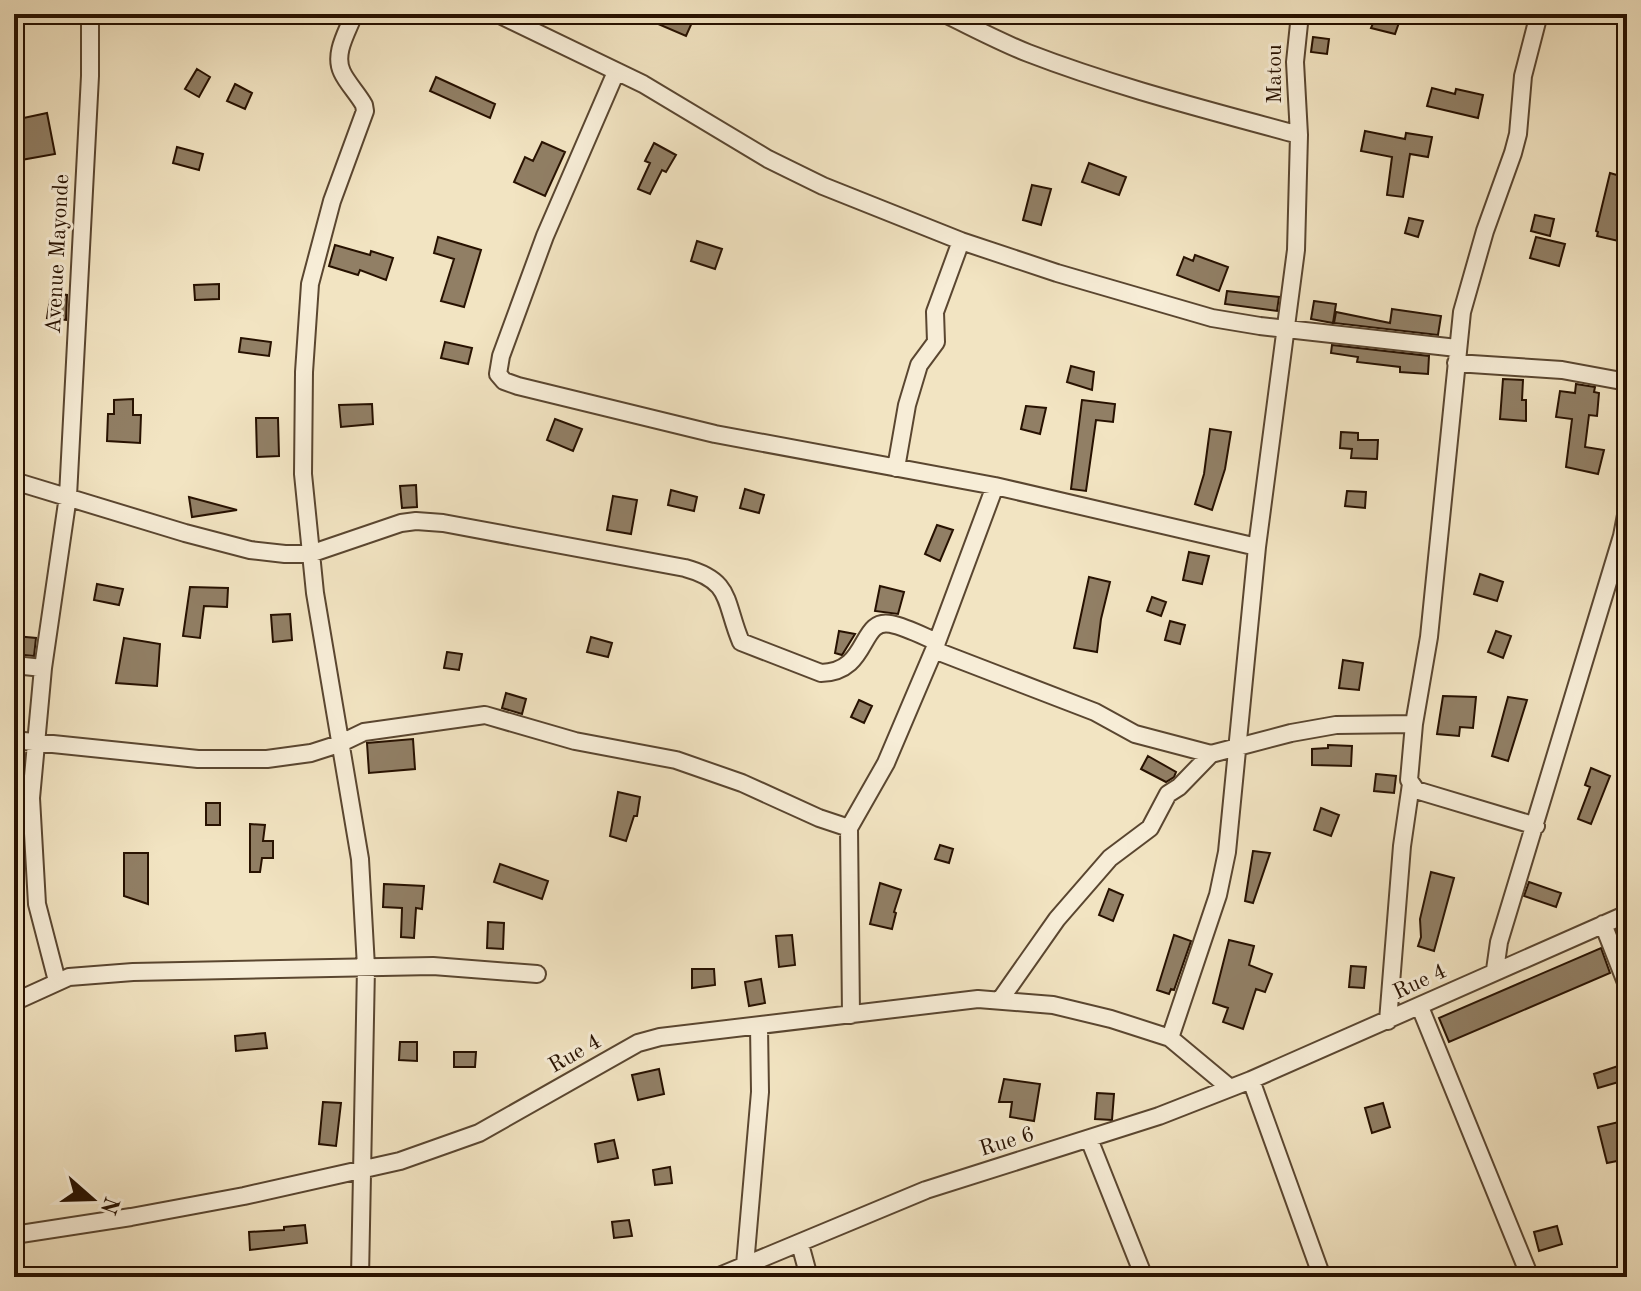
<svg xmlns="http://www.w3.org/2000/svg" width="1641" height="1291" font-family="'Old Standard TT',serif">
	<rect width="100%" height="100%" fill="#f2e4c2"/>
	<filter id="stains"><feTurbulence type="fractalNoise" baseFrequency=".0025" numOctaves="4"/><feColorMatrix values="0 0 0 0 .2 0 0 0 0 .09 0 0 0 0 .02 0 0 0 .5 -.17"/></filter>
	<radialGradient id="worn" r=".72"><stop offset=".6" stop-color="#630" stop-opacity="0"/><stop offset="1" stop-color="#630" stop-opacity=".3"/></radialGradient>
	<path fill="#917f65" stroke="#271100" stroke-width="2" d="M635,14H684L694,18L686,36Z
		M1377,14H1402L1395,34L1371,28Z
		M1313,37L1329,39L1327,54L1311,52Z
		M197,69L210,77L199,97L185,89Z
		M436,77L495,104L490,118L430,91Z
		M235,84L252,93L245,109L227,101Z
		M1432,88L1455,94L1456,89L1483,95L1478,118L1427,106Z
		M47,113L55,154L21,160L14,120Z
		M1365,131L1405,139L1406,133L1432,137L1428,157L1410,154L1403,197L1387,195L1392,157L1361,151Z
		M542,142L565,152L545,196L514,182L525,157L533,161Z
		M654,143L676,155L666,172L662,170L650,194L638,189L650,163L645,161Z
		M177,147L203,154L199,170L173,163Z
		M1089,163L1126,177L1119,195L1082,182Z
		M1610,173L1627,178V196L1620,224L1627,225V243L1597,236L1598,232L1596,231Z
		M1032,185L1051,189L1041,225L1023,220Z
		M1535,215L1554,219L1550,236L1531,231Z
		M1409,218L1423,221L1418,237L1405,233Z
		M438,237L481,250L464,307L441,301L454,259L434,253Z
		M1536,237L1565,244L1559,266L1530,258Z
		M697,241L722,249L715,269L691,261Z
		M335,245L370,255L371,251L393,258L386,280L360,270L358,275L329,266Z
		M1195,255L1228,267L1219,291L1177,275L1184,257L1193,261Z
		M219,284V299L195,300L194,285Z
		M1227,291L1279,297L1277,311L1225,304Z
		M51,293L67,295L66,320L47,318Z
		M1314,301L1336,304L1333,323L1311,319Z
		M1392,309L1441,316L1438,335L1334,323L1336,312L1390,323Z
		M241,338L271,342L269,356L239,352Z
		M445,342L472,348L468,364L441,358Z
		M1332,345L1429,356L1428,374L1400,372V367L1357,362L1358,357L1331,353Z
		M1071,366L1094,372L1092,390L1067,382Z
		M1503,379L1523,380L1522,400H1526V421L1500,419Z
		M1576,384L1595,387L1594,392L1599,393L1597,416L1589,415L1585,447L1604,450L1598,474L1566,467L1572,419L1556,417L1560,391L1575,393Z
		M133,399V415H141L140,443L107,441L108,414H114V400Z
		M1082,400L1115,404L1113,422L1096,420L1086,491L1071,489Z
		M372,404L373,424L341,427L339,405Z
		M1026,406L1046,408L1040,434L1021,429Z
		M256,418H278L279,456L257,457Z
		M555,419L582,429L573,451L547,440Z
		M1210,429L1231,432L1225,469L1212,510L1195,504L1204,474Z
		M1341,432L1358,433V440H1378L1377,459L1351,458L1352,449L1340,448Z
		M416,485L417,507L402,508L400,486Z
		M745,489L764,495L759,513L740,508Z
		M671,490L697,497L694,511L668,505Z
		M1347,491L1366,492L1365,508L1345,506Z
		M613,496L637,500L631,534L607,530Z
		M189,497L237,510L192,517Z
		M937,525L953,530L940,561L925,554Z
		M1189,552L1209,556L1202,584L1183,580Z
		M1480,574L1503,582L1497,601L1474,594Z
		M1089,577L1110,582L1101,619L1097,652L1074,648Z
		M97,584L123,589L119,605L94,600Z
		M880,586L904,592L898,614L875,611Z
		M190,587L228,588L227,607L204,606L200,638L183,636Z
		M1152,597L1166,602L1161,616L1147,611Z
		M290,614L292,640L273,642L271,615Z
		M1170,621L1185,625L1180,644L1165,640Z
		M839,631L855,634L842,655L835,653Z
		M1496,631L1511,636L1503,658L1488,652Z
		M15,636L36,638L34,656L14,654Z
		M591,637L612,643L608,657L587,652Z
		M124,638L160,644L157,686L116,683Z
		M447,652L462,654L459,670L444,668Z
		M1343,660L1363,663L1359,690L1339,688Z
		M506,693L526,699L522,714L502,708Z
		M1443,696L1476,697L1473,728L1460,727L1459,736L1437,734Z
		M1508,697L1527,700L1508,761L1492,756Z
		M859,700L872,706L864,723L851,717Z
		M413,739L415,769L369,773L367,743Z
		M1328,745L1352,746L1351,766L1312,765V749L1328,748Z
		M1148,756L1176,772L1174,777L1166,782L1141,769Z
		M1591,768L1610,776L1591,824L1578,819L1590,787L1585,785Z
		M1376,774L1396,776L1394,793L1374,791Z
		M618,792L640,797L637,816H634L626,841L610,836Z
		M206,803H220V825H206Z
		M1321,808L1339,815L1331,836L1314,830Z
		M250,824L265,825L263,841H273V858H262L260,872H250Z
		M940,845L953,849L949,863L935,859Z
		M1253,851L1270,853L1253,903L1245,901Z
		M124,853H148V904L124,896Z
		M500,864L548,881L542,899L494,882Z
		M1431,872L1454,878L1434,951L1418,946L1421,937L1420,919Z
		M1529,882L1561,893L1556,907L1524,896Z
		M880,883L901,890L894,912L896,913L892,929L870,924Z
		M384,884L424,886L422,909L416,908L414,938L401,937L402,908L383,907Z
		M1109,889L1123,895L1113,921L1099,915Z
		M488,922L504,923L503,949L487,948Z
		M792,935L795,965L779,967L776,936Z
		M1174,935L1191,941L1174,990L1171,989L1169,994L1157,990Z
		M1229,940L1254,946L1249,965L1272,974L1265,992L1256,989L1243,1029L1223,1022L1228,1008L1213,1003Z
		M1601,948L1610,973L1449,1042L1439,1018Z
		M1351,966L1366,967L1364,988L1349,987Z
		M692,969H714L715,985L692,988Z
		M761,979L765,1003L749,1006L745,982Z
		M265,1033L267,1048L236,1051L235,1036Z
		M400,1042H417V1061L399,1060Z
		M454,1052H476L475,1067H454Z
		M1618,1066L1622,1081L1598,1088L1594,1074Z
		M659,1069L664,1094L638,1100L632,1075Z
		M1004,1079L1040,1084L1034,1121L1010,1117L1012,1102H999Z
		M1097,1093L1114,1094L1112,1120L1095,1119Z
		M323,1102L341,1103L336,1146L319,1144Z
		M1383,1103L1390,1127L1372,1133L1365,1108Z
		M1627,1120V1138L1624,1139L1627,1159L1607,1163L1598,1127Z
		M614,1140L618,1158L598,1162L595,1144Z
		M670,1167L672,1183L655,1185L653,1170Z
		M629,1220L632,1236L614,1238L612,1222Z
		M305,1225L307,1243L250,1250L249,1232L284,1230V1227Z
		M1557,1226L1562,1244L1539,1251L1534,1232Z"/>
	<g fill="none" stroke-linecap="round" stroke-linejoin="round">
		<defs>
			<path id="street" d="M354,14C348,31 333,53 342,72C347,83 358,94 364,105L365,111L332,201L310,284L304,372L303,474L315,593L360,859L366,967L360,1277
				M498,14L643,84L768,159L823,186L961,241L1057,273L1212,318L1260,326L1457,348
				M945,14C972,27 1000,42 1028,53C1116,87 1208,110 1299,135
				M616,72L545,236L501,356L498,374L504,381L518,386L715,434L995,486L1257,547
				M1456,363L1562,370L1627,382
				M896,468L907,405L919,365L936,342L935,312L961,241
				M14,481L185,533L250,550L285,554H310L401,523L416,521L443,523L685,568C733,581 724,602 741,642L821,673C870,672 859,617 891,624C906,627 923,636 937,642
				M934,650L1095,712L1135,734L1211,754L1291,733L1336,725L1414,724
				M14,665L43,668
				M14,740L198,759H267L311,753L339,744L364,732L485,715L575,741L676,760L742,783L819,818L849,828
				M1536,826L1416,790L1409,780L1414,724L1429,637L1462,312L1485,231L1513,153L1518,134L1523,76L1539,14
				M1603,924L1627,985
				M1495,970L1499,942L1622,536L1627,510
				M57,981L37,904L31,798L43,668L68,496L90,76V14
				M1000,1000L1057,919L1110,858L1150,828L1168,794L1179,787L1211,754
				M14,1002L69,977L133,972L433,966L537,974
				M1420,1007L1530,1277
				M851,1015L849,828L886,763L934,650L995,486
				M1388,1021L1402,846L1411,784
				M1170,1038L1218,895L1227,852L1257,547L1296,250L1299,135L1295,62L1300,14
				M1251,1080L1322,1277
				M1089,1139L1144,1277
				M14,1235L131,1217L244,1196L400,1161L479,1133L638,1043L660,1037L978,999L1053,1005L1111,1019L1170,1038L1230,1088
				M800,1244L809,1277
				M745,1265L760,1092L759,1027
				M717,1277L926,1190L1159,1116L1251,1080L1627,914"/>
		</defs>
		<use href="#street" stroke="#5a4630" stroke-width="20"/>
		<use href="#street" stroke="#f7edd7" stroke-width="16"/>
	</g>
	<g text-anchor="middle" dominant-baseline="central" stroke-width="6" stroke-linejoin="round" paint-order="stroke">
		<g font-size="22" fill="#271100" stroke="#f7edd7">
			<text transform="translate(1275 74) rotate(-90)">Matou</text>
			<text transform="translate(58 254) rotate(-87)">Avenue Mayonde</text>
			<text transform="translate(1420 982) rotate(-25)">Rue 4</text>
			<text transform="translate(575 1054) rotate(-30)">Rue 4</text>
			<text transform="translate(1007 1142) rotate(-17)">Rue 6</text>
		</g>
	</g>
	<rect width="1641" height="1291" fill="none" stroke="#f2e4c2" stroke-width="48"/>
	<rect x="16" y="16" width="1609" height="1259" fill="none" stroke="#271100" stroke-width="4"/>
	<rect x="24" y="24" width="1593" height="1243" fill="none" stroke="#271100" stroke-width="2"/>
	<g transform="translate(92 1199) rotate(110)" stroke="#f7edd7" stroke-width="6" paint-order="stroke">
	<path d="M0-6L14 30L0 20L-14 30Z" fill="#271100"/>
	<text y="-12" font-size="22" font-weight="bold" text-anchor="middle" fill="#271100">N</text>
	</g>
	<rect width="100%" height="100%" filter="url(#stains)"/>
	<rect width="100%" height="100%" fill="url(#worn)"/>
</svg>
